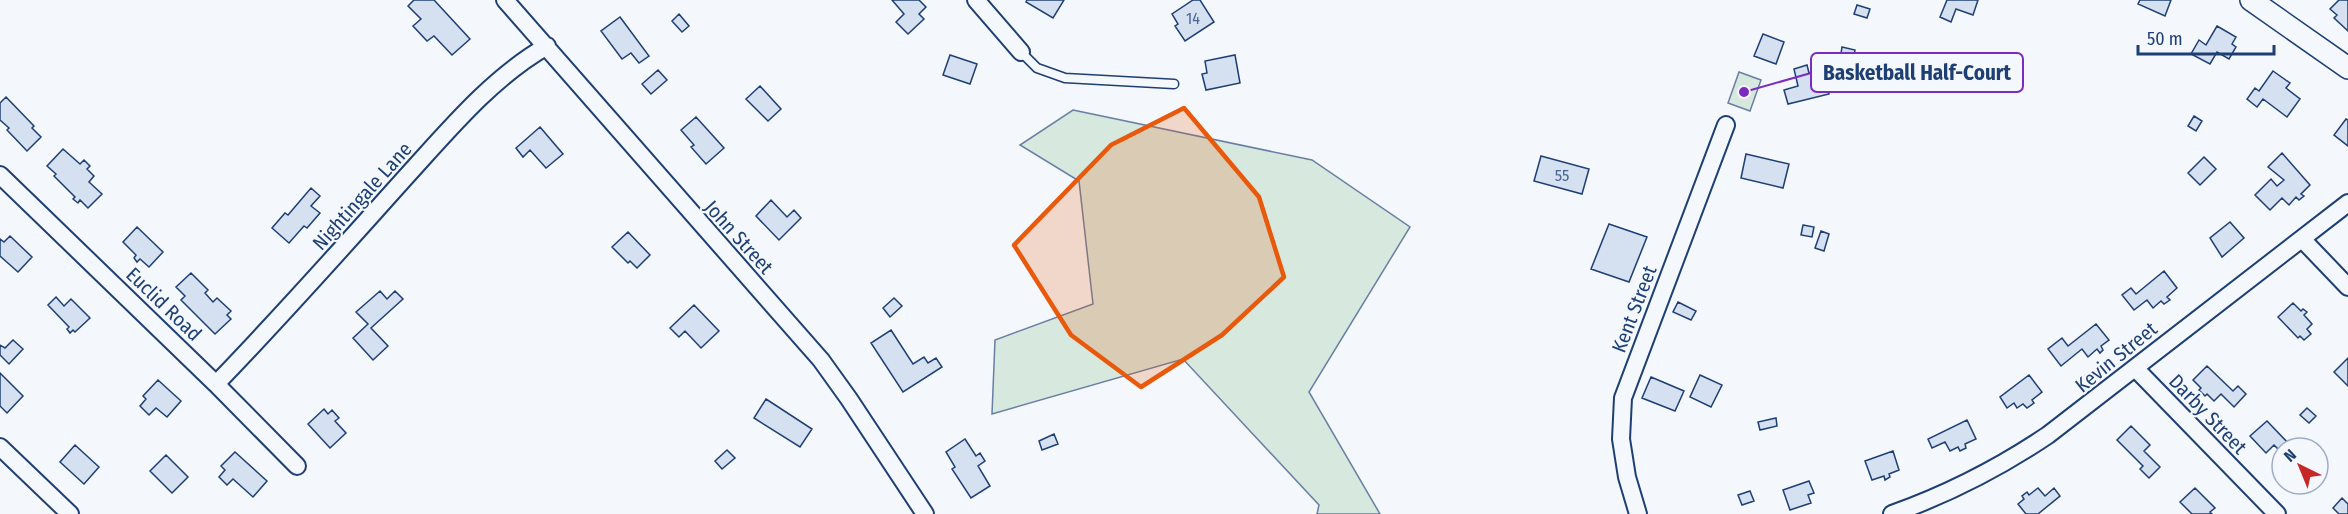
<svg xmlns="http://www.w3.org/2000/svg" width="2348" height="514" font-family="'Fira Sans Condensed',sans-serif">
	<rect width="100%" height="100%" fill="#f4f7fb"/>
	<path fill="#d7e8df" stroke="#687fa3" stroke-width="1.5" d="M1739,72L1761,80L1750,111L1728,103Z
		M1073,110L1312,160L1410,227L1309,392L1380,514H1317L1319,505L1183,359L992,414L995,340L1093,304L1079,181L1020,145Z"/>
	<path fill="#d5e0f0" stroke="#1d3f73" stroke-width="1.5" d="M414,0H434L470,39L452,55L434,36L427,41L413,26L421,19L408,6Z
		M892,0H919L926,7L919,14L924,19L908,34L896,22L904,14Z
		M1027,0H1064L1053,18L1026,2Z
		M1193,0H1200L1214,22L1185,41L1175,26L1178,24L1172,14Z
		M1947,0H1978L1973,15L1956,9L1951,22L1940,17Z
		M2140,0H2171L2165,16L2138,4Z
		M2339,0H2348V31L2334,18L2337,15L2330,9Z
		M1857,5L1870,9L1867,18L1854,14Z
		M679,14L689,26L682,32L672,21Z
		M620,17L649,56L639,63L631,53L622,59L601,31Z
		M2217,26L2236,37L2232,44L2236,47L2229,59L2217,52L2210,64L2191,54L2199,40L2206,45Z
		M1763,34L1784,42L1776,64L1754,56Z
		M1842,47L1855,50L1853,62L1840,60Z
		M950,55L977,64L970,84L943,75Z
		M1235,55L1240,83L1206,90L1202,74L1207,73L1205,61Z
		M1807,65L1809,73L1823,69L1829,94L1788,104L1784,90L1798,86L1794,69Z
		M658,70L667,80L651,94L642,84Z
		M2273,71L2290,83L2286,88L2300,99L2287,117L2263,99L2257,107L2247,99L2255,88L2259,91Z
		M760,86L781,109L768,121L746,99Z
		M6,97L34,126L32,128L41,137L27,151L7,130L9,128L0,120V103Z
		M2194,116L2202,121L2196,131L2188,126Z
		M696,117L724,148L706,164L691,147L694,145L681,130Z
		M2346,119L2348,120V146L2334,135Z
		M540,127L563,154L546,168L530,150L523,157L516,148Z
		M63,149L80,164L84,160L90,166L87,169L94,176L89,182L102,194L88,208L80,200L78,203L73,199L75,197L54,176L56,174L47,166Z
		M2282,153L2310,185L2301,194L2304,196L2299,200L2296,197L2289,205L2282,198L2270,210L2255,195L2271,179L2277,186L2284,180L2268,167Z
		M1746,154L1789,164L1783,188L1741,178Z
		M1541,156L1589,169L1582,194L1534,181Z
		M2204,157L2216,169L2200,185L2188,173Z
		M311,188L320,196L311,206L320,213L307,228L304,226L289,243L272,228L285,213L288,215Z
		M771,200L787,217L794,210L801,218L779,240L756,216Z
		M2230,222L2244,238L2222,257L2210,238Z
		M1609,224L1647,237L1629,282L1591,269Z
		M1803,225L1814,227L1812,237L1801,235Z
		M137,227L163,252L149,267L140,259L137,262L134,258L136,255L123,242Z
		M1821,231L1829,234L1824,251L1815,248Z
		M628,232L650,255L637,268L630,261L628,263L612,247Z
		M10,236L32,257L18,272L0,256V239L4,242Z
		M2164,271L2177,288L2167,297L2170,300L2164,304L2161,301L2153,308L2147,300L2134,310L2122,295L2131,288L2136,294Z
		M191,273L208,290L205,293L213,302L217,298L231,311L227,315L231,319L215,334L181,300L185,296L176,287Z
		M380,291L387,299L395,291L403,299L371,328L388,346L373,360L353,338L368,324L356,312Z
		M56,297L64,306L71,299L90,318L75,332L73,330L70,333L67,329L69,327L48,305Z
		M894,298L902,306L890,317L883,308Z
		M1678,302L1696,311L1691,320L1673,312Z
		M2293,303L2301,311L2303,309L2307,312L2304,315L2312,324L2307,329L2311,334L2304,340L2300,336L2298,338L2278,317Z
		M694,305L719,331L701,348L685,331L679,337L670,328Z
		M2096,324L2109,340L2101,346L2103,350L2100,353L2097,349L2088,357L2082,349L2061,366L2048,349L2062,338L2068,346Z
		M891,330L913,364L924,357L928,363L936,358L942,367L903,392L871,343Z
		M13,340L23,349L9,364L0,355V345L5,348Z
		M2348,358V386L2334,372Z
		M2207,366L2233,391L2238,386L2246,394L2234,407L2221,394L2214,401L2207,394L2205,396L2199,390L2201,388L2193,380Z
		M0,373L23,396L7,413L0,406Z
		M1700,375L1722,385L1711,407L1690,397Z
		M2029,375L2042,392L2032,400L2034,403L2027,408L2023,404L2017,408L2014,403L2007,408L2000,397Z
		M1651,377L1684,391L1675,411L1642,398Z
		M158,380L181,401L167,417L156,408L149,415L140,406L146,399L143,396Z
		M766,399L812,429L800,447L754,418Z
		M2307,408L2316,416L2309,423L2300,415Z
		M324,409L328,414L332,410L339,418L335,421L346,433L330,448L308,424Z
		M1776,418L1777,426L1760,430L1758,422Z
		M1967,420L1976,439L1965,444L1966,448L1960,451L1958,447L1950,451L1945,442L1932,448L1928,439Z
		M2267,421L2293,448H2282V472L2280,470L2282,468L2273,460L2281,452L2274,445L2266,453L2250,436Z
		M2131,426L2150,445L2144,451L2160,467L2149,478L2140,469L2143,466L2117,440Z
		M1054,434L1058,444L1042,450L1039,441Z
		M965,439L976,456L980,453L985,461L978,466L990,486L971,498L952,469L955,467L946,452Z
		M75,445L99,467L84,484L60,462Z
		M727,450L735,458L722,469L715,461Z
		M1893,451L1899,470L1889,474L1890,477L1885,480L1884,476L1872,480L1865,461Z
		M235,452L267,481L253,497L233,479L227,485L219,477L225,470L221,466Z
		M166,455L188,477L172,493L150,471Z
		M1809,481L1814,493L1808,495L1811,503L1790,510L1783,490Z
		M2038,488L2045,496L2054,488L2060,496L2038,514H2026L2018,504L2024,499L2022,496L2027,492L2029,495Z
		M2195,488L2215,508L2210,512L2212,514H2192L2180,502Z
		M1750,491L1754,501L1742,505L1738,495Z
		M2342,498L2348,504V514H2339L2333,508Z"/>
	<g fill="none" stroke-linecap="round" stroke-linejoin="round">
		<defs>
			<path id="service" d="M1021,52L1037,68L1065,78L1174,84"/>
			<path id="minor" d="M505,0L821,360L849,399L925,514
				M976,0L1021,52
				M0,175L216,384L297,466
				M2302,239L2348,287
				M2135,368L2277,514
				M216,384C281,317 342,248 404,179C447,132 491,78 547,46
				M0,447L70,514
				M1638,514L1627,477L1621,439L1623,398L1726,125
				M1892,514C1948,494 1999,468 2048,435L2348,203"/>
			<path id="tertiary" d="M2251,0L2348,68"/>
		</defs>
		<use href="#service" stroke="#1d3f73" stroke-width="11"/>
		<use href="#minor" stroke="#1d3f73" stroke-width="20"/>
		<use href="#tertiary" stroke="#1d3f73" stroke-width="24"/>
		<use href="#service" stroke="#f4f7fb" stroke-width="8"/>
		<use href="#minor" stroke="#f4f7fb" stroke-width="16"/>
		<use href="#tertiary" stroke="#f4f7fb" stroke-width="21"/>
	</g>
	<path fill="#e8590c" fill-opacity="0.2" stroke="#e8590c" stroke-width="4.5" stroke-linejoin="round" d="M1184,108L1259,197L1284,277L1222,335L1141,387L1071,335L1014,245L1111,145Z"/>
	<g text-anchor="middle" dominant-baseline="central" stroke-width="4.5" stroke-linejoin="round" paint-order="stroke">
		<g font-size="16" fill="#4b6792">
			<text x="1193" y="18">14</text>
			<text x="1562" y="175">55</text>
		</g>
		<g font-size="20" fill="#1d3f73" stroke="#f4f7fb">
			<text transform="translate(362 196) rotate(-48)">Nightingale Lane</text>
			<text transform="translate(739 237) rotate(48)">John Street</text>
			<text transform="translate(164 304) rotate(44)">Euclid Road</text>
			<text transform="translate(1634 309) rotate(-69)">Kent Street</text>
			<text transform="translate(2116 357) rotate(-39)">Kevin Street</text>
			<text transform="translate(2208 414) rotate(46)">Darby Street</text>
		</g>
	</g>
	<path fill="none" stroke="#7b2cbf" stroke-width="2" d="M1744 92L1811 73"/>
	<circle fill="#7b2cbf" stroke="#f4f7fb" stroke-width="2" cx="1744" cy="92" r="6"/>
	<rect fill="#f4f7fb" stroke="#7b2cbf" stroke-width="2" x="1811" y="53" width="212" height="39" rx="6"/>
	<g font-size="21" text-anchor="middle" font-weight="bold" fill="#1d3f73">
		<text x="1917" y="80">Basketball Half-Court</text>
	</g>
	<g transform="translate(2300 466) rotate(317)"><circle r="28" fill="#f4f7fb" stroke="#9eadc5" stroke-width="1.5"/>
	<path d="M0-4.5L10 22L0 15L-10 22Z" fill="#c62828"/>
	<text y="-9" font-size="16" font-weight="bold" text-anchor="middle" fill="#1d3f73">N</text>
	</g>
	<path d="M2138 45v9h136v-9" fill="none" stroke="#1d3f73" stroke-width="3"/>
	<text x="2147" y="45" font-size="18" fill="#1d3f73" stroke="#f4f7fb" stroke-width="4.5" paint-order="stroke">50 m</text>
</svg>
